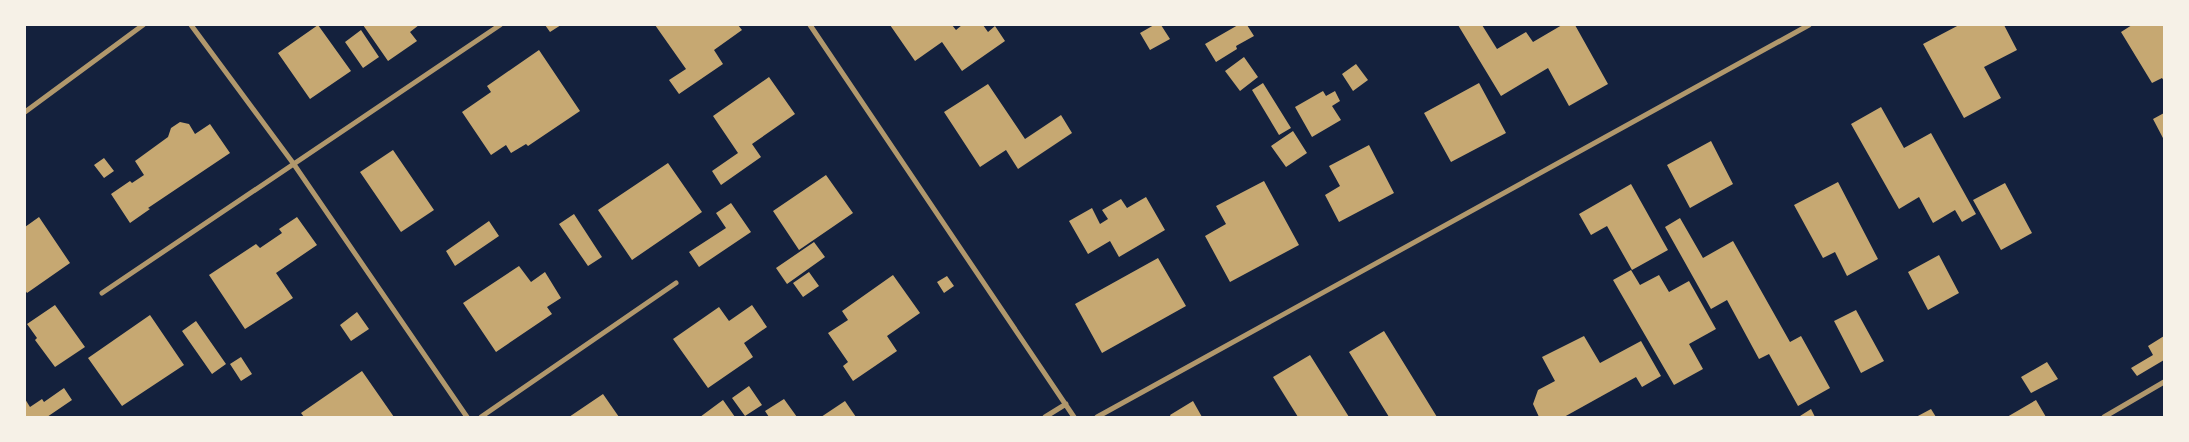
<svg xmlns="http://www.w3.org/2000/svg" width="2189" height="442" font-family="'Archivo Narrow',sans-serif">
	<rect width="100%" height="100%" fill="#14213d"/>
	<path fill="#c6a872" d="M318,25L351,71L310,99L278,53Z
		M363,25H419L410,32L417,41L388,61Z
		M545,25H561L550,32Z
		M655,25H738L742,30L714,50L723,64L679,94L669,80L686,69Z
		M890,25H952L956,30L962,25H983L988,32L995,26L1005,41L962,71L942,42L915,61Z
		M1154,25H1161L1170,39L1150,50L1140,33Z
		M1238,25H1247L1254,36L1236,46L1237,49L1216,62L1205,44Z
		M1458,25H1482L1497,49L1526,32L1533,42L1562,25H1575L1608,84L1569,106L1548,68L1501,96Z
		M1959,25H2004L2017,50L1984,67L2001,98L1964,118L1923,44Z
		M2132,25H2164V81L2162,78L2152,83L2121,32Z
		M361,30L379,57L363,68L345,42Z
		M539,50L580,111L528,146L526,144L511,153L506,145L491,155L462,112L491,92L487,86Z
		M1244,57L1258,77L1240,91L1225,71Z
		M1356,64L1368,80L1353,91L1342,74Z
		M769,77L795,114L752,144L761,157L721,185L712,171L738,153L713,116Z
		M1263,83L1291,128L1279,135L1252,90Z
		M1479,83L1506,133L1451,162L1424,113Z
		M988,84L1025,139L1061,115L1072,133L1018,169L1006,150L980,167L944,112Z
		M1323,91L1326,96L1335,91L1340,101L1332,106L1341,120L1312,137L1295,107Z
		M1881,107L1904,148L1931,133L1976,214L1962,222L1955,210L1933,223L1919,197L1899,209L1851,124Z
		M2164,113V140L2153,119Z
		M180,122L189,124L195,134L210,124L230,153L148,208L150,209L130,223L111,194L130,181L132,183L144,175L135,161L168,137L171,128Z
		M1293,131L1307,153L1286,167L1271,146Z
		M1711,141L1733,184L1690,208L1667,165Z
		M1369,145L1394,193L1339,222L1325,195L1340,186L1329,166Z
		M393,150L434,210L401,232L360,172Z
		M104,158L114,171L104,178L94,165Z
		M668,163L702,212L632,260L598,210Z
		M826,175L853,213L799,250L773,211Z
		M1264,181L1299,245L1230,282L1205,236L1226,224L1216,206Z
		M1838,182L1878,259L1847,276L1835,252L1823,258L1794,205Z
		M2005,183L2032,233L2001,250L1973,200Z
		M1631,184L1668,250L1632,270L1607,226L1591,235L1579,214Z
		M1146,197L1165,230L1119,257L1110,241L1088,254L1069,221L1092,208L1100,224L1108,219L1102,210L1121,199L1127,208Z
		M731,203L751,232L699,267L689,252L726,228L716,213Z
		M574,214L602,257L588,266L559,224Z
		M39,217L70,263L27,293L25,290V227Z
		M297,217L317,245L276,273L293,298L245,329L209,275L256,244L260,248L282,233L279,229Z
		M1680,218L1703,258L1733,241L1790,342L1801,336L1830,388L1798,406L1769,354L1759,359L1727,300L1711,309L1665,227Z
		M489,221L499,236L455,266L446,251Z
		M814,242L825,257L787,284L776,268Z
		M1939,255L1959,293L1928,310L1908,272Z
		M1158,258L1186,306L1102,353L1075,304Z
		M519,266L531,282L545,272L561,298L547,307L552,314L496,352L463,303Z
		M1631,270L1640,285L1659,275L1669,292L1689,281L1716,329L1689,344L1703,369L1674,385L1613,280Z
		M809,272L819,286L803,297L793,283Z
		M893,275L920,313L887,336L897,351L853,381L843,366L848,362L828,333L848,320L842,311Z
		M947,276L954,286L944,293L937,282Z
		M55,305L85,347L55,367L35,340L37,338L27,324Z
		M752,305L767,327L744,343L753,357L708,388L673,339L719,307L729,321Z
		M1856,310L1884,361L1861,373L1834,321Z
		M357,312L369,329L351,341L340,325Z
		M150,315L184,365L122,406L88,358Z
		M196,321L226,364L212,374L182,331Z
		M1384,331L1437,417H1389L1349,352Z
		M1584,336L1600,363L1641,341L1661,376L1642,387L1636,377L1564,417H1539L1533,404L1538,390L1555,381L1542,357Z
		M2164,336V360L2137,376L2131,368L2153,355L2148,346Z
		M1310,355L1349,417H1298L1273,377Z
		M241,357L252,374L241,381L230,364Z
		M2047,362L2058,379L2031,393L2021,377Z
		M362,371L394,417H304L301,413Z
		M749,386L762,405L745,416L732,398Z
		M64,388L72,400L47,417H25V399L30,407L42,399L44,402Z
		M603,394L619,417H569Z
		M784,399L797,417H769L765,411Z
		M723,400L735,417H700Z
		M2036,400L2046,417H2007Z
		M845,401L856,417H821Z
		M1193,401L1202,417H1171L1170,415Z
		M1811,409L1815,417H1800V416Z
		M1931,409L1936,417H1916Z"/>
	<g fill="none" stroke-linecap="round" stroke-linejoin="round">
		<path stroke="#b1986c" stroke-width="5" d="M191,25L293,163L467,417
			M810,25L1074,417
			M25,112L143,25
			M102,293L500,25
			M481,417L676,283
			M1045,417L1066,404
			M1097,417L1809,25
			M2104,417L2164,382"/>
	</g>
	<rect width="2189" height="442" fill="none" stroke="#f6f1e7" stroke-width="52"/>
</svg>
